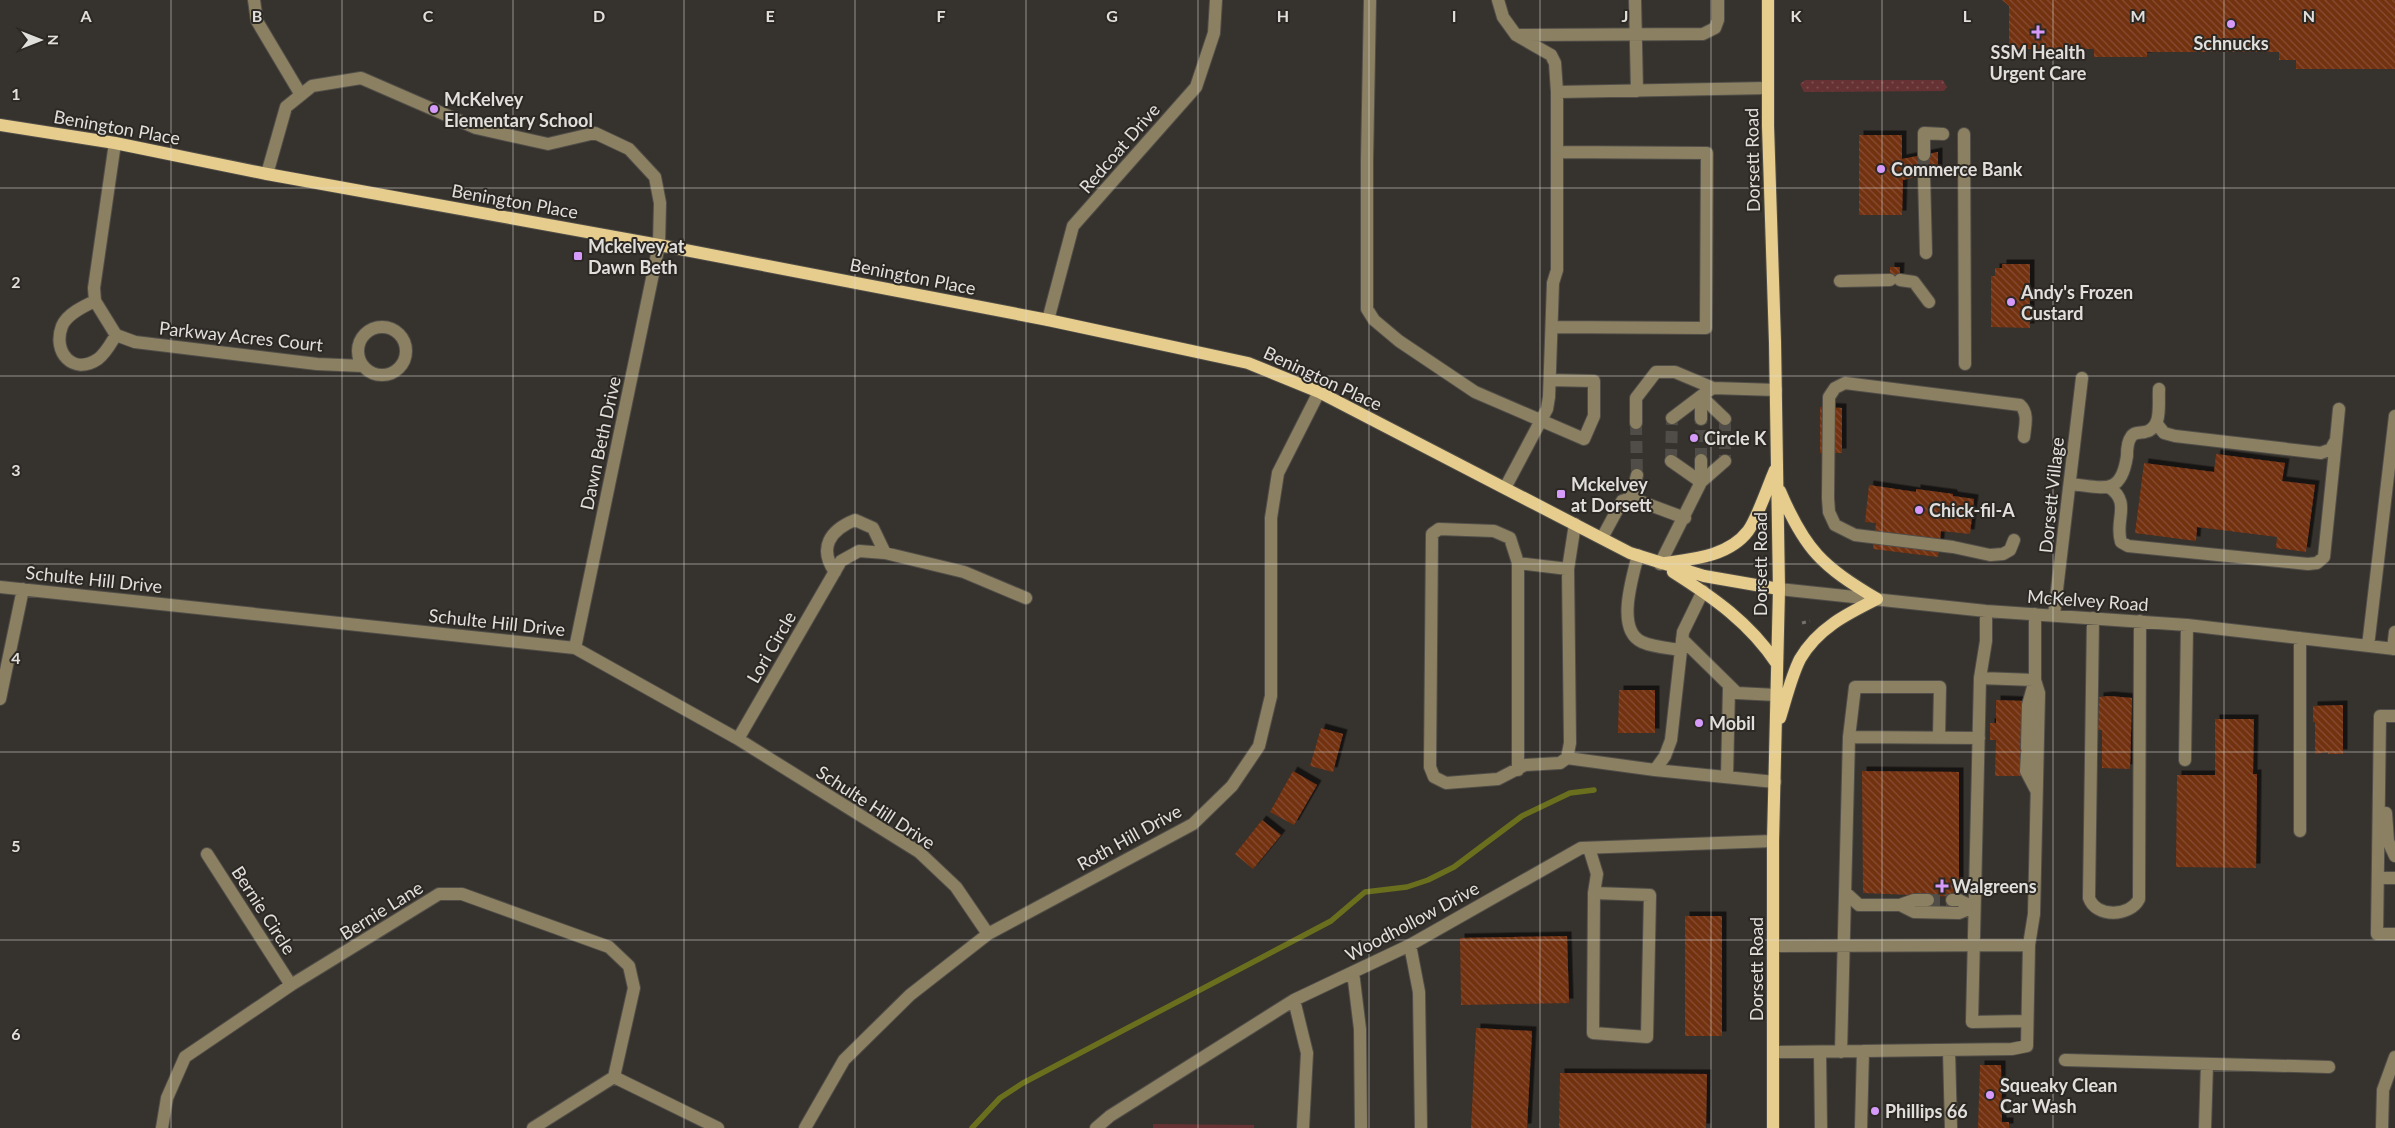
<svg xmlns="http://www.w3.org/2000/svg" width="2395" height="1128" font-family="Lato,sans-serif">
	<defs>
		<pattern id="grass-dots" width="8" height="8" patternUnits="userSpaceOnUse" patternTransform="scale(1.25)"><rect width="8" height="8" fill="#663233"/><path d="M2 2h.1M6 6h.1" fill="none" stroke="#7c4f50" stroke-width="1.8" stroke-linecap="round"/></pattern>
		<pattern id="park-crowns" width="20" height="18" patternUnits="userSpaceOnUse" patternTransform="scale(1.25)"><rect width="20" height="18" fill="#663233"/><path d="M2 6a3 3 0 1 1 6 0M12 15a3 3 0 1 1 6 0" fill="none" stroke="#7c4f50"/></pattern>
		<pattern id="building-back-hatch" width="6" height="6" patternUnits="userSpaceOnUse" patternTransform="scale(1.25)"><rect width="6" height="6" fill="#723011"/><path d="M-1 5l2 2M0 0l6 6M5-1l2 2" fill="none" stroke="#864e33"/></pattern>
		<filter id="shadow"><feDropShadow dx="4.5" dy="-4.5" stdDeviation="0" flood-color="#0009"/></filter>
	</defs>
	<rect width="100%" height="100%" fill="#36322d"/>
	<path fill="url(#grass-dots)" d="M1805,80H1943L1947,87L1944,91L1804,92L1800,84Z"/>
	<path fill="url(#park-crowns)" d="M1153,1124L1254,1125V1128H1153Z"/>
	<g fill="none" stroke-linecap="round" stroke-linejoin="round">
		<path stroke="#6a6f1e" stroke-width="5.5" d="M972,1128L1000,1098L1023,1083L1331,921L1365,892L1407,887L1428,880L1454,867L1522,816L1570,793L1594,790"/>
	</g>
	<path fill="url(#building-back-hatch)" filter="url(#shadow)" d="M2002,0H2395V69H2296V60H2279V52H2147V57H2094V49H2009V6Z
		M1859,135H1902V159L1938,152V172L1903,180L1902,215H1859Z
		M2002,264H2030V328L1991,327V276H1995V268H2002Z
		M1890,267H1900L1899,284L1890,283Z
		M1820,407L1842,408V453H1820Z
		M2216,454L2285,463L2282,481L2315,485L2306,552L2276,548L2277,537L2197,527L2196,541L2135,533L2144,463L2214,472Z
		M1869,485L1916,492V489L1953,494V496L1974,499L1970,534L1941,531L1938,557L1873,549L1876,523L1865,522Z
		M1619,690H1655V733H1618Z
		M2109,696L2132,698L2130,769L2102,768V730H2098L2099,697Z
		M1996,700L2024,701L2023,776H1995L1996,740H1990V723H1996Z
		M2343,705V754H2328V752L2315,754V722H2313V706Z
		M2215,719H2254L2253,774H2257L2256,868L2176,867L2177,775H2215Z
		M1321,728L1343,734L1333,772L1310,766Z
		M1293,771L1317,785L1294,825L1270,812Z
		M1862,771L1959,772V897L1863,893Z
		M1262,820L1281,835L1253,869L1235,854Z
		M1685,916H1722V1036H1685Z
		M1567,936L1569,1003L1461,1005L1460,938Z
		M1476,1028L1532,1031L1527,1128H1471Z
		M1980,1065H2001L2002,1122H2009V1128H1978Z
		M1560,1073L1707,1074L1706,1128H1559Z"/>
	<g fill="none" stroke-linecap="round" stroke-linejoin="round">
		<path stroke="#504c47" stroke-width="12" stroke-dasharray="12 6" stroke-linecap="butt" d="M1924,155V175
			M1725,419V461
			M1636,423L1637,475
			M1701,460V419
			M1671,461L1672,418
			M1928,900H1952"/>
		<defs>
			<path id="minor" d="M254,0L257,21L301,95
				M1370,0L1367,160V309L1374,320L1399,341L1475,392L1584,439L1594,416V381L1550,380
				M1498,0L1503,17L1516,35L1551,55L1555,63L1557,92
				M1635,0L1637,91
				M1516,35L1703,34L1715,28L1718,20V0
				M1964,134L1965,364
				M115,143L94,288L95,301L116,335L135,342L317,364L363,366
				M1924,155V133L1943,134
				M267,174L286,107L312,86L361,78L476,128L548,144L595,133L629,149L655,177L660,203L659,245L575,648
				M1924,175L1926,253
				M1900,280L1914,282L1929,302
				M1840,281L1890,280
				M95,301C84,306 67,314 62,326C52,352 73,376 98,359C106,353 111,343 116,335
				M1048,320L1073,226L1196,87L1214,33L1216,0
				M358 351a24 24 0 1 1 48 0a24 24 0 1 1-48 0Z
				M1552,327L1706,328L1707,153L1558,152
				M1672,418L1701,396L1725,419
				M1701,419V396L1713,388L1776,390
				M1636,423V398L1656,372H1675L1713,388
				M2157,424L2164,433L2175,436L2321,453L2331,449L2336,440L2339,409
				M1671,461L1701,482L1725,461
				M2070,484C2103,487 2121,497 2127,456C2127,450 2127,442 2131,437C2134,432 2139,433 2145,432C2163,428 2158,404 2159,389
				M2109,487C2132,503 2114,520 2121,542L2128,546L2308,564L2317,563L2324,557L2336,440
				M1505,488L1547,409L1549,397L1553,283L1557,270V92L1768,88
				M1631,498L1637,475
				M1602,538L1622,501L1631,498L1685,518
				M2014,540L2010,550L2003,554L1990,555L1953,547L1855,535L1835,525L1829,512L1828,498L1829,397L1835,388L1845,383L2020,405C2029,413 2025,426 2024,437
				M1638,555C1633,576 1615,630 1642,642C1653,647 1668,648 1680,650
				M1518,563V770
				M1660,564L1701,482V460
				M1568,569L1518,563L1510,538L1494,531L1439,529L1432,534L1430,767L1434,777L1446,783L1498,779L1525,765L1560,763L1567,758L1570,743L1568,569L1575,524
				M835,572C818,548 830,530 855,520L873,528L885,553
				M0,587L575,648L738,739L919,852L956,887L988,934
				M1779,589L1986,611L2187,625L2395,649
				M1986,611V641L1980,678L2035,680
				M2054,615L2082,378
				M2093,618L2089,898C2096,918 2130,917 2139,899L2140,621
				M1682,639L1737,693L1776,695
				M2368,646L2395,416
				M2393,649L2395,632
				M1980,678L1972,1022L2026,1021
				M0,699L23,589
				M2395,716H2380L2377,934H2395
				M1849,737L1855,687H1940L1939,737
				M738,739L841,561L859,551L885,553L964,572L1026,598
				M2027,748L2028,705L2035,680V614
				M2027,754L2026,771L2036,790
				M1567,758L1655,770L1665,756L1671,740L1683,632L1703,591
				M2185,760L2187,625
				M1655,770L1775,782
				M1727,777L1729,687
				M2386,813L2388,841L2395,856
				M2300,831V638
				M1589,848L1597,874L1594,893L1650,895L1647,1037L1593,1033L1594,893
				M207,854L291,985
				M2378,878H2395
				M1846,893L1859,905H1900L1914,900H1928
				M1952,900H1959L1973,907
				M1900,905L1914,912L1959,913L1973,907
				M1410,945L1419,992L1421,1128
				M1774,946L2029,945
				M1353,972L1360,1029L1361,1128
				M1294,1000L1307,1053L1303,1128
				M1949,1050L1951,1128
				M1863,1051L2012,1049L2027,1046L2029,945L2034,914L2039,693L2035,680
				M1774,1052L1863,1051L1861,1128
				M1841,1052L1849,737L1979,738
				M1820,1053L1821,1128
				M2065,1060L2329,1067
				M614,1077L718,1128
				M162,1128L167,1098L185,1057L291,985L439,894H462L609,947L629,966L634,988L614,1077
				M533,1128L614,1077
				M805,1128L844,1060L910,995L988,934L1193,824L1232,786L1259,746L1271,696V518L1278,473L1319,392
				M1096,1128L1110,1116L1294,1000L1410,945L1581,848L1773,841
				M2205,1128L2207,1064
				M2382,1128L2383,1090L2395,1057"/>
			<path id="major" d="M1768,0V126L1775,342L1779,589L1773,841V1128
				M0,125L115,143L267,174L659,245L1048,320L1248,363L1319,392L1630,553L1704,576L1779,589
				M1780,491C1805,550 1822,566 1877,599
				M1665,563C1694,559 1729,556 1748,531C1757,519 1768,486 1775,470
				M1673,572C1714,598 1750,623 1777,664
				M1780,718C1786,699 1791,677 1800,659C1818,628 1847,614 1877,599"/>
		</defs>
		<use href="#minor" stroke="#514e49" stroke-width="14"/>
		<use href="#major" stroke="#514e49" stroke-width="14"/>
		<path stroke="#75726e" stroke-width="3" stroke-dasharray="4 4" stroke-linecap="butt" d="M1802,623L1810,621"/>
		<use href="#minor" stroke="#8c8062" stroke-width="12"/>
		<use href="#major" stroke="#e6cd8d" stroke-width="12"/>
	</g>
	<path fill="none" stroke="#e1dfdc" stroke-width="1" stroke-opacity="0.55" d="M171,0V1128M342,0V1128M513,0V1128M684,0V1128M855,0V1128M1026,0V1128M1198,0V1128M1369,0V1128M1540,0V1128M1711,0V1128M1882,0V1128M2053,0V1128M2224,0V1128M0,188H2395M0,376H2395M0,564H2395M0,752H2395M0,940H2395"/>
	<g fill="#d69bfa" stroke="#2c2824" stroke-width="2">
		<circle cx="2231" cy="24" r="5"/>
		<path d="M2035.5 24.5h5v5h5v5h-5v5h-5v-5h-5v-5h5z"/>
		<circle cx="434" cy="109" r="5"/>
		<circle cx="1881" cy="169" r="5"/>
		<rect x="573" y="251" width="10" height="10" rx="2.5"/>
		<circle cx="2011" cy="302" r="5"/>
		<circle cx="1694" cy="438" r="5"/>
		<rect x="1556" y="489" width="10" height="10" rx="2.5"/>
		<circle cx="1919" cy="510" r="5"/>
		<circle cx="1699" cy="723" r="5"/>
		<path d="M1939.5 878.5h5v5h5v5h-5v5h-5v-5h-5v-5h5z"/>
		<circle cx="1990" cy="1095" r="5"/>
		<circle cx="1875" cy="1111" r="5"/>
	</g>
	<g text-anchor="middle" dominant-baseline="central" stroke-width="4" stroke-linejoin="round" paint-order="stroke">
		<g font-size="18" font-weight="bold" fill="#e1dfdc" stroke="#2c2824" text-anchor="start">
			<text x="2231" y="43" text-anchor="middle">Schnucks</text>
			<text x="2038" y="52" text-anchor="middle">SSM Health<tspan x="2038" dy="21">Urgent Care</tspan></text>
			<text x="444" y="99">McKelvey<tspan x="444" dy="21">Elementary School</tspan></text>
			<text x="1891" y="169">Commerce Bank</text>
			<text x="588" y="246">Mckelvey at<tspan x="588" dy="21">Dawn Beth</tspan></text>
			<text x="2021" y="292">Andy's Frozen<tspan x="2021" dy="21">Custard</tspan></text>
			<text x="1704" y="438">Circle K</text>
			<text x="1571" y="484">Mckelvey<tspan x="1571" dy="21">at Dorsett</tspan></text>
			<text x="1929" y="510">Chick-fil-A</text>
			<text x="1709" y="723">Mobil</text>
			<text x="1952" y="886">Walgreens</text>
			<text x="2000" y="1085">Squeaky Clean<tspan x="2000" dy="21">Car Wash</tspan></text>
			<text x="1885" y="1111">Phillips 66</text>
		</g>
		<g font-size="18" fill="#e1dfdc" stroke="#2c2824">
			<text transform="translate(117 127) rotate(10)">Benington Place</text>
			<text transform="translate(1119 148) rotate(-49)">Redcoat Drive</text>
			<text transform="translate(1752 160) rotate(-91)">Dorsett Road</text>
			<text transform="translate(515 201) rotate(10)">Benington Place</text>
			<text transform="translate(913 276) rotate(11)">Benington Place</text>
			<text transform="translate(241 336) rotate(6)">Parkway Acres Court</text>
			<text transform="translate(1323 378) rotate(25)">Benington Place</text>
			<text transform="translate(600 443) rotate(-78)">Dawn Beth Drive</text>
			<text transform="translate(2051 495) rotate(-84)">Dorsett Village</text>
			<text transform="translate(1760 564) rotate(-90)">Dorsett Road</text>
			<text transform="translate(94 579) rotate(6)">Schulte Hill Drive</text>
			<text transform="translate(2088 600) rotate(4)">McKelvey Road</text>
			<text transform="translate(497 622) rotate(6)">Schulte Hill Drive</text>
			<text transform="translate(771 647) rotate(-60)">Lori Circle</text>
			<text transform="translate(876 807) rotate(33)">Schulte Hill Drive</text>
			<text transform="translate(1129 837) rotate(-29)">Roth Hill Drive</text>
			<text transform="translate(264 910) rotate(57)">Bernie Circle</text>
			<text transform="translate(381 910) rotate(-32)">Bernie Lane</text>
			<text transform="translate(1412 921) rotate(-28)">Woodhollow Drive</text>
			<text transform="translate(1756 969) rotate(-90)">Dorsett Road</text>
		</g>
	</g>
	<g font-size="16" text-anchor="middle" font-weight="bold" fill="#e1dfdc" stroke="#2c2824" stroke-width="4" stroke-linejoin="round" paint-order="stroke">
		<text x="86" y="22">A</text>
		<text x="257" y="22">B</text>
		<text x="428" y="22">C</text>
		<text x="599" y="22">D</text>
		<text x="770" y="22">E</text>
		<text x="941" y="22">F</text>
		<text x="1112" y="22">G</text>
		<text x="1283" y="22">H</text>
		<text x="1454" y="22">I</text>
		<text x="1625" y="22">J</text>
		<text x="1796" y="22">K</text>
		<text x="1967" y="22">L</text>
		<text x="2138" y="22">M</text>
		<text x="2309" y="22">N</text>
		<text x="16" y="100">1</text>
		<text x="16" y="288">2</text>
		<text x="16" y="476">3</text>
		<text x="16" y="664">4</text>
		<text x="16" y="852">5</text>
		<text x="16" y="1040">6</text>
	</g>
	<g transform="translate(40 40) rotate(90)" stroke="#2c2824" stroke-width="4" paint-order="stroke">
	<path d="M0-4L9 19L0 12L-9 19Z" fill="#e1dfdc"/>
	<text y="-8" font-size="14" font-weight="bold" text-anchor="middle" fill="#e1dfdc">N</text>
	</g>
</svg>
